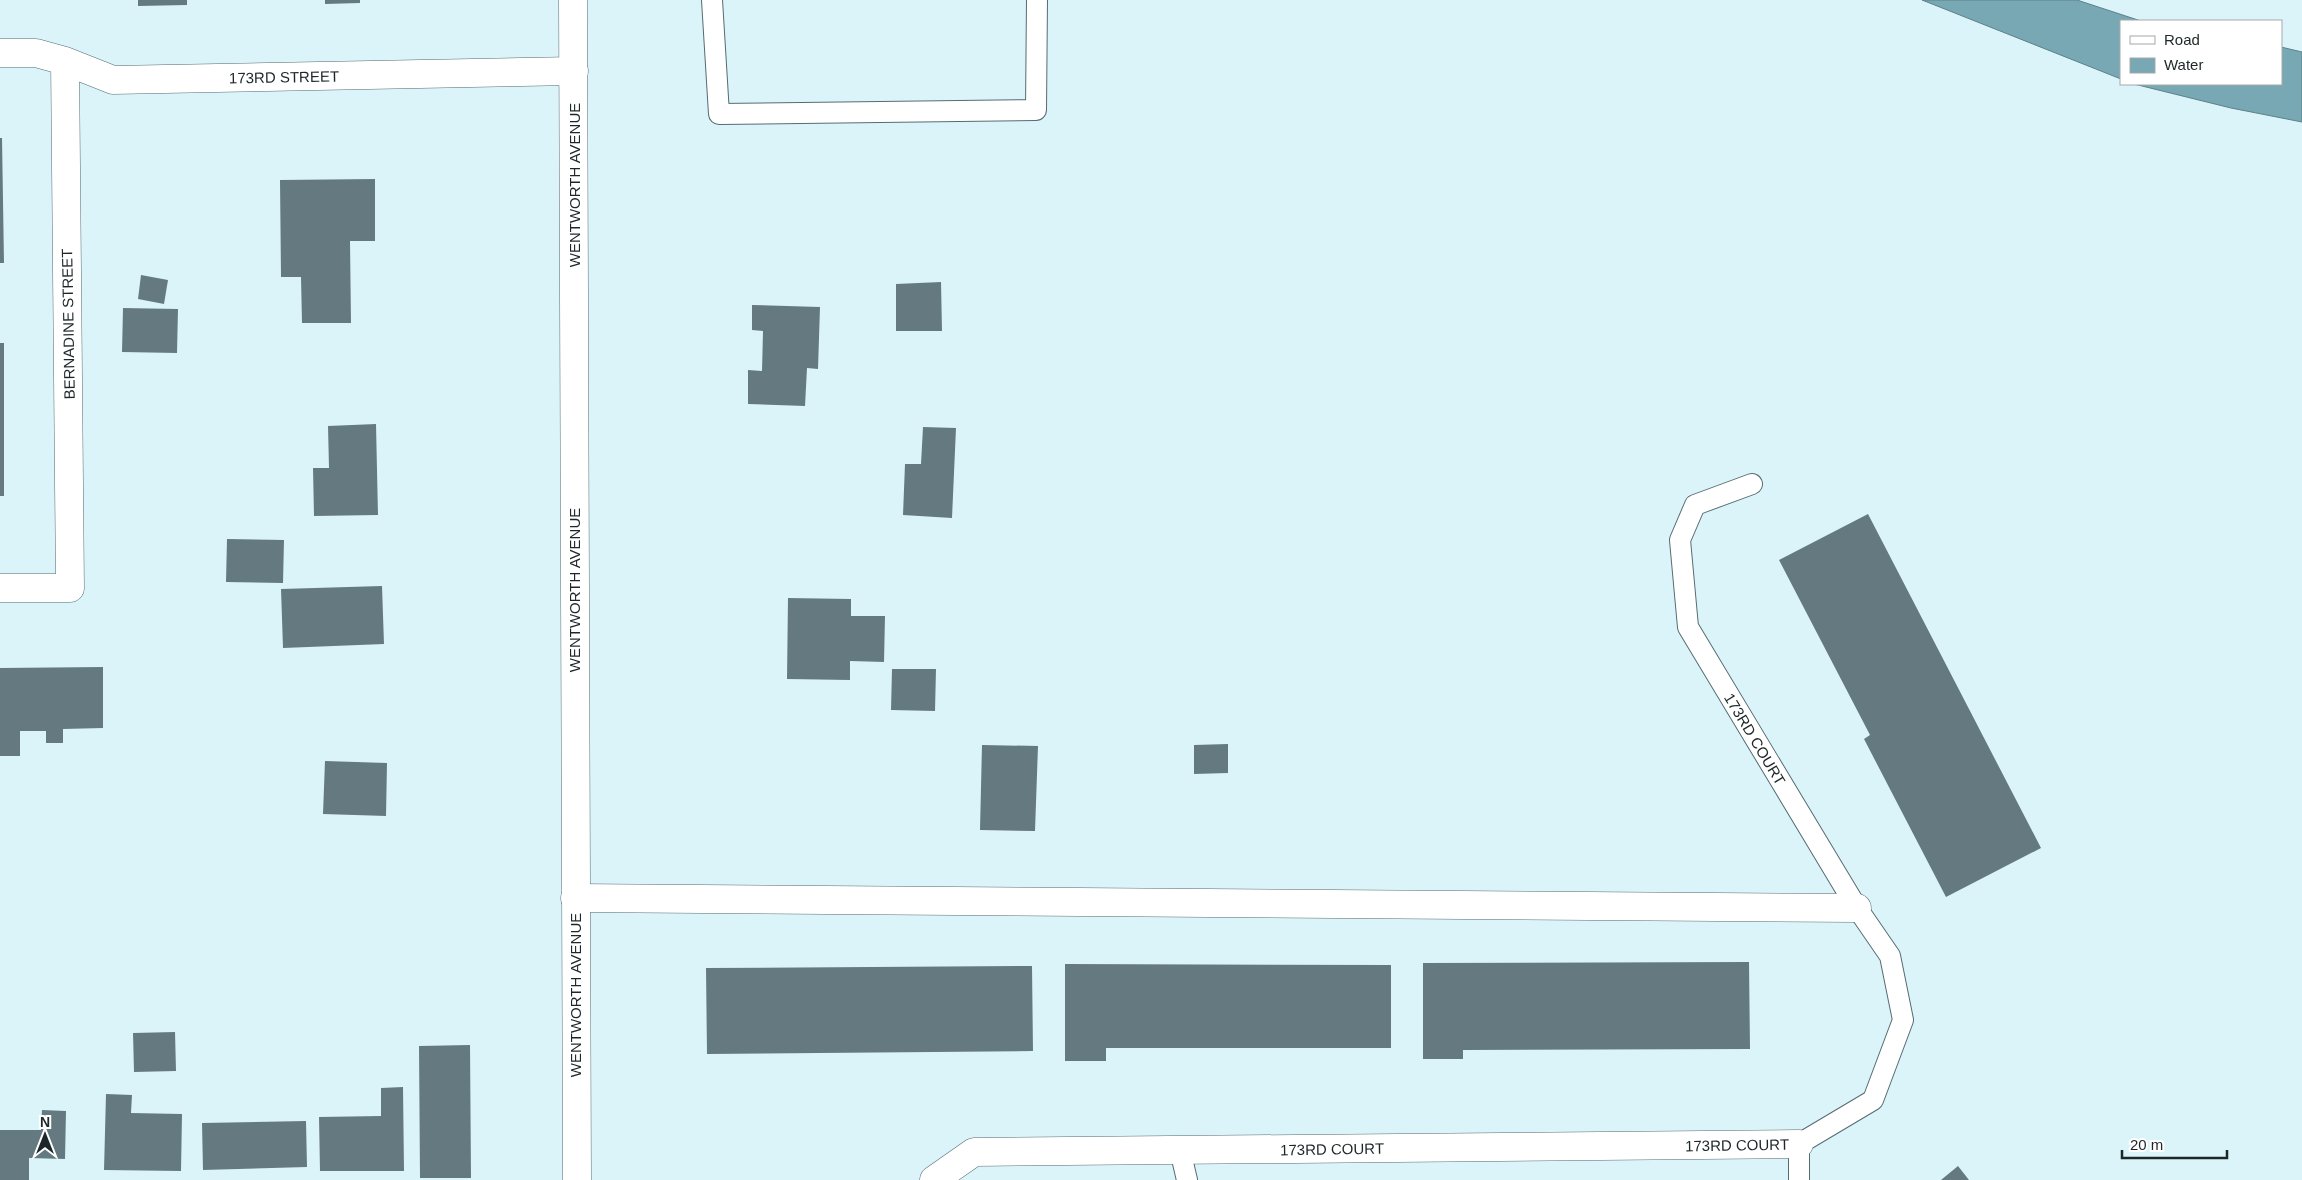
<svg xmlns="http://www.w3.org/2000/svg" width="2302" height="1180" font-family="Helvetica,sans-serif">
	<rect width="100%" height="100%" fill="#dbf4fa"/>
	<path fill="#78a8b4" stroke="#5d818a" d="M1922,0H2077L2141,21H2121V79Z
		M2281,47L2302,52V122L2231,108L2134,84H2281Z"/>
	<path fill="#647a80" d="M138,0H187V5L138,6Z
		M325,0H360V3L325,4Z
		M0,138H2L4,263H0Z
		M375,179V241H350L351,323H302L301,277H281L280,180Z
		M141,275L168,280L164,304L138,299Z
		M941,282L942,331H896V284Z
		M752,305L820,307L818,369L807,368L805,406L748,404V370L762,371L763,331L752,330Z
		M123,308L178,309L177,353L122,352Z
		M0,343H4V496H0Z
		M376,424L378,515L314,516L313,468H329L328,426Z
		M923,427L956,428L952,518L903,515L905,464H921Z
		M1868,514L2041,848L1946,897L1864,739L1870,735L1779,560Z
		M227,539L284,540L283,583L226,582Z
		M382,586L384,644L283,648L281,589Z
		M788,598L851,599V616H885L884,662L850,661V680L787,679Z
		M103,667V728L63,729V743H46V731H20V756H0V668Z
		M892,669H936L935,711L891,710Z
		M1228,744V773L1194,774V745Z
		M982,745L1038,746L1035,831L980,830Z
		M325,761L387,763L386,816L323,814Z
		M1749,962L1750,1049L1463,1050V1059H1423V963Z
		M1065,964L1391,965V1048H1106V1061H1065Z
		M1032,966L1033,1051L707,1054L706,968Z
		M175,1032L176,1071L134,1072L133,1033Z
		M470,1045L471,1178H420L419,1046Z
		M403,1087L404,1171H320L319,1117L381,1116V1088Z
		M106,1094L132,1095L131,1113L182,1114L181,1171L104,1170Z
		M42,1110L66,1111L65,1159L29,1158V1180H0V1130H41Z
		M306,1121L307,1167L203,1170L202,1123Z
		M1958,1166L1969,1180H1941Z"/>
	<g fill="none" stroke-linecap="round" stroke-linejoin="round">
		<defs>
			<path id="lane" d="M712,0L719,114L1036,110L1037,0
				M1752,484L1695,505L1680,540L1688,627L1857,908L1890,956L1903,1020L1873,1100L1799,1144V1180
				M1180,1150L1187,1180"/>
			<path id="street" d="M0,53H36L65,61L113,80L574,71
				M0,588H70L65,61
				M575,898L1857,908
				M934,1180L974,1152L1799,1144"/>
			<path id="secondary" d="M573,0L577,1180"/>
		</defs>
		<use href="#lane" stroke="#566c71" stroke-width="22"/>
		<use href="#street" stroke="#566c71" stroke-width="29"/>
		<use href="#secondary" stroke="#566c71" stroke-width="29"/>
		<use href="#lane" stroke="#fff" stroke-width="20"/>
		<use href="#street" stroke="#fff" stroke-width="28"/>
		<use href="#secondary" stroke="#fff" stroke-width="28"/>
	</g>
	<g text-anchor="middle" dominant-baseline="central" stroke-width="4" stroke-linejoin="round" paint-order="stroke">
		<g font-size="15" fill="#1d2729" stroke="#fff">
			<text transform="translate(284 77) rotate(-1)">173RD STREET</text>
			<text transform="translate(574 185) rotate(-90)">WENTWORTH AVENUE</text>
			<text transform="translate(68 324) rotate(-91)">BERNADINE STREET</text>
			<text transform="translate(574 590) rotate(-90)">WENTWORTH AVENUE</text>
			<text transform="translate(1755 739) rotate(59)">173RD COURT</text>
			<text transform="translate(575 995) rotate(-90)">WENTWORTH AVENUE</text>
			<text transform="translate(1737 1145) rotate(-1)">173RD COURT</text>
			<text transform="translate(1332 1149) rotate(-1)">173RD COURT</text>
		</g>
	</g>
	<rect x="2120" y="20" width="162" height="65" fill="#ffffff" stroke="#a5a9a9"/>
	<rect x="2130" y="36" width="25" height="8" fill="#ffffff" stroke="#a5a9a9"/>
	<text x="2164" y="45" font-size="15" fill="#1d2729">Road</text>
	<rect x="2130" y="58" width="25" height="15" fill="#78a8b4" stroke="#a5a9a9"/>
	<text x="2164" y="70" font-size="15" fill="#1d2729">Water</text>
	<g transform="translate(45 1135)" stroke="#ffffff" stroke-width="4" paint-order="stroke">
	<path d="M0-4L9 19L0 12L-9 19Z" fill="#1d2729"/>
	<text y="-8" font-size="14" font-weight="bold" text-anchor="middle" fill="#1d2729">N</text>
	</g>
	<path d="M2122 1150v8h105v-8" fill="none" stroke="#1d2729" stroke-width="2.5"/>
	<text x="2130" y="1150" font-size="15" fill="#1d2729" stroke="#ffffff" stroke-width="4" paint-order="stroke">20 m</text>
</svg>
